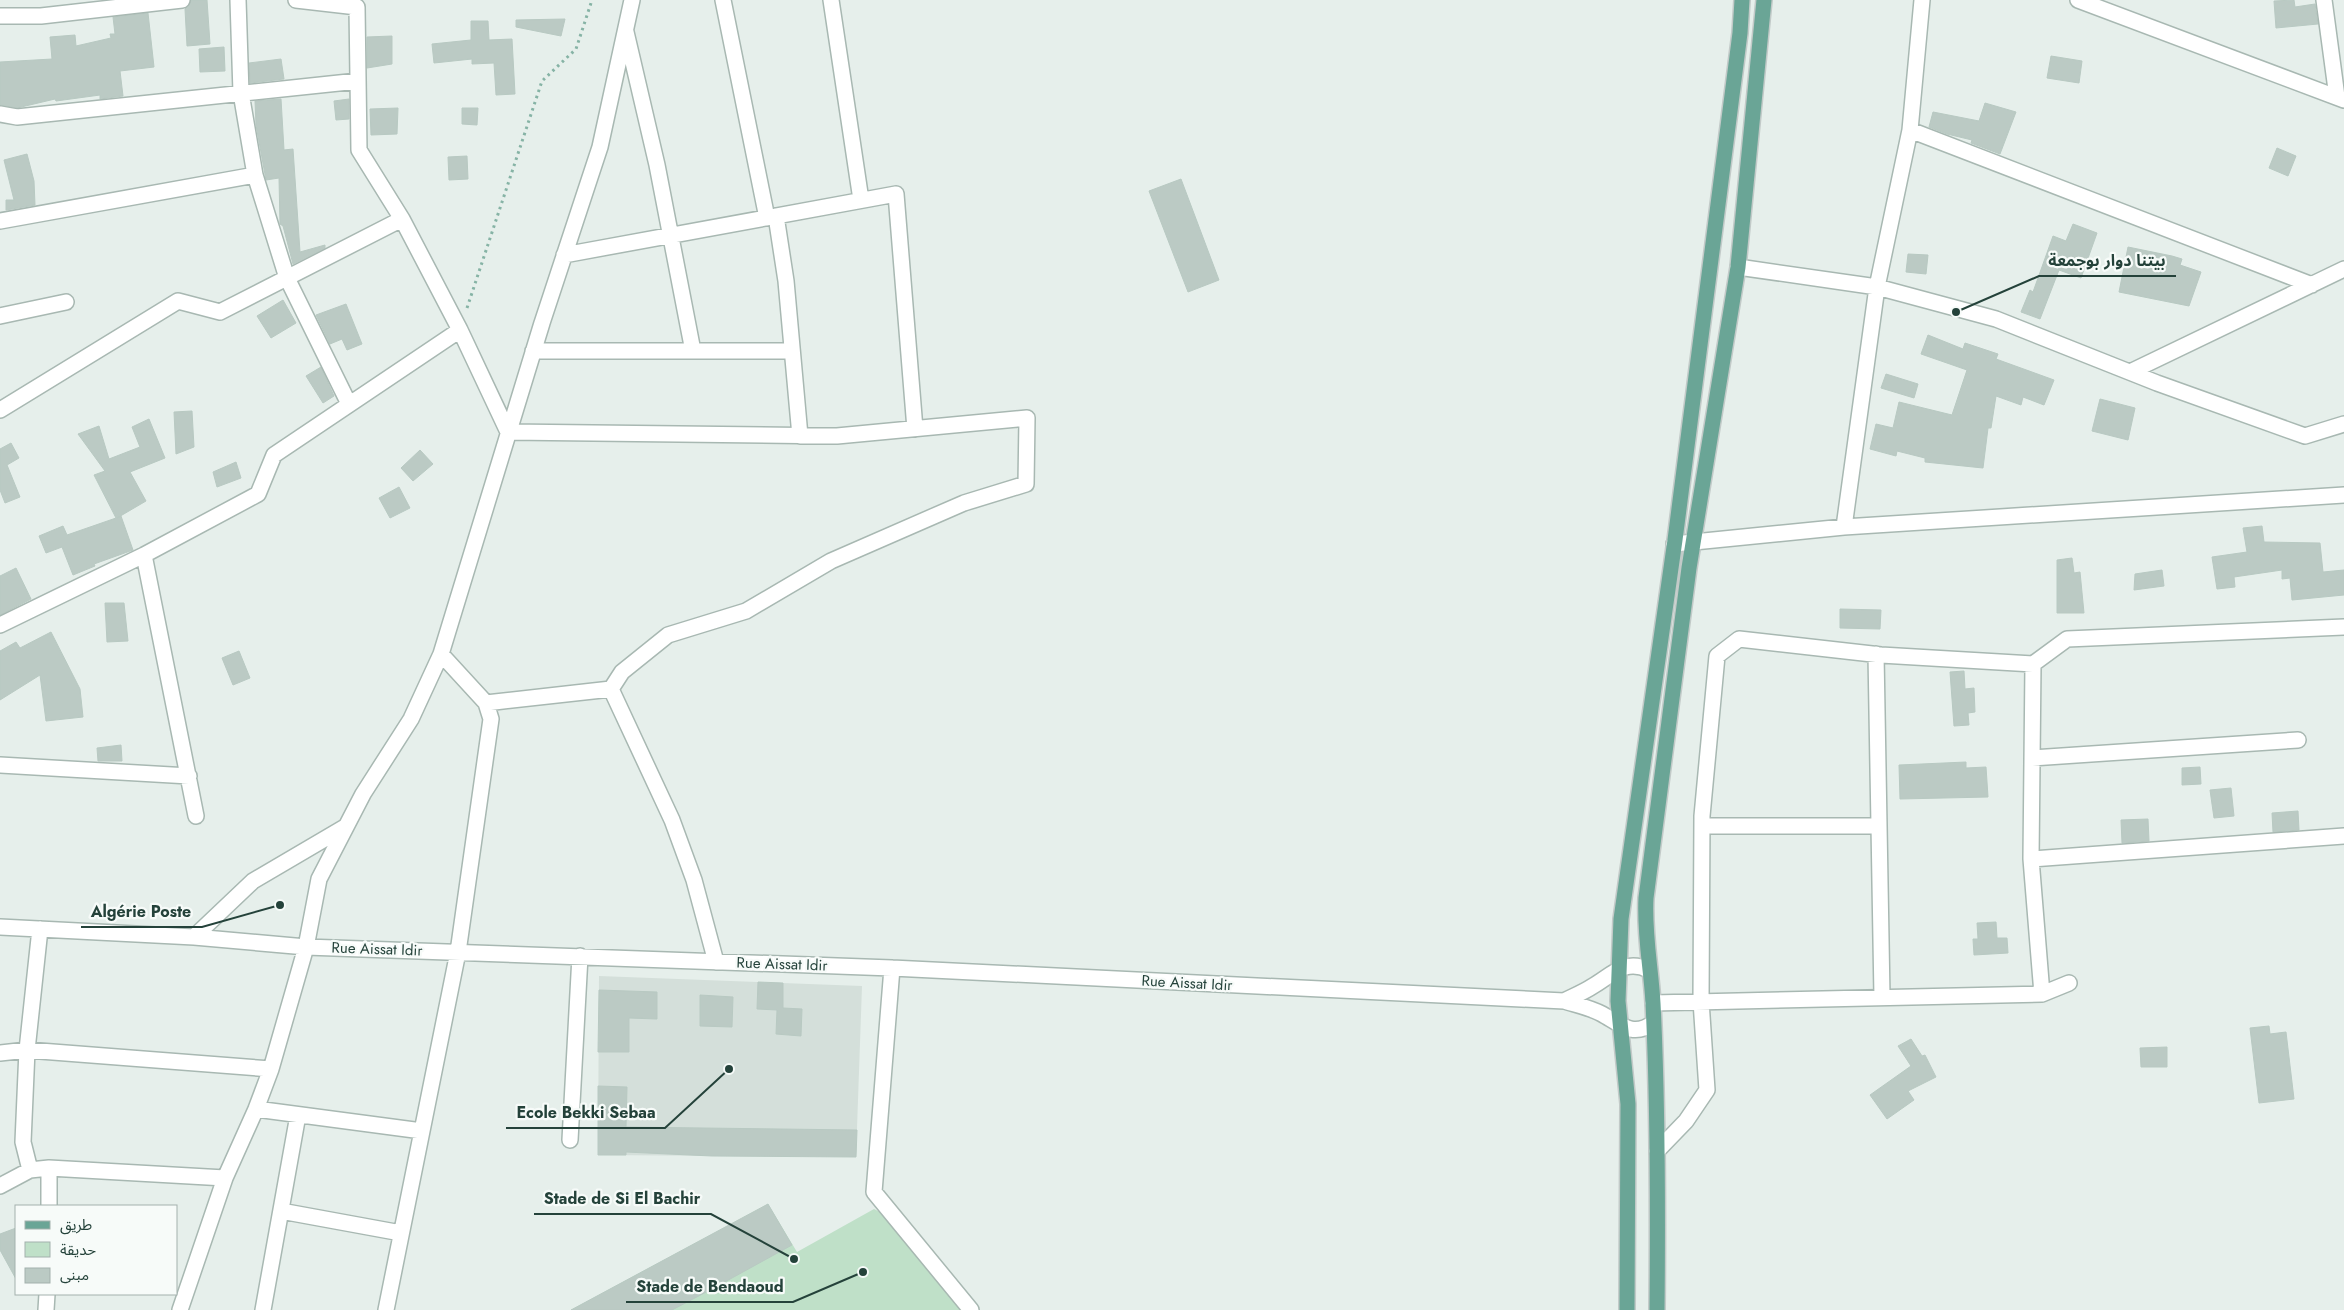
<svg xmlns="http://www.w3.org/2000/svg" width="2344" height="1310" font-family="Jost,'Noto Sans Arabic',sans-serif">
	<rect width="100%" height="100%" fill="#e6efeb"/>
	<path fill="#d4dfda" d="M599,976L862,986L856,1157L598,1155Z"/>
	<path fill="#bfe0c8" d="M768,1204L797,1252L874,1209L886,1215L963,1310H571Z"/>
	<path fill="#bbcac4" stroke="#b8c9c2" d="M191,0H207L210,44L187,46L185,9L190,4Z
		M2294,0L2295,7L2315,4L2318,24L2276,28L2274,1Z
		M148,13L154,67L120,71L123,96L100,99V95L56,101L55,99L17,108L0,105V62L52,59L50,37L75,35L76,46L111,38L110,34H115L113,17Z
		M565,19L561,36L516,27V20Z
		M471,21H488L489,40L512,39L515,94L496,95L494,63L472,64V59L434,63L432,44L471,40Z
		M392,36V64L367,68V37Z
		M224,47L225,71L200,72L199,49Z
		M2051,56L2082,61L2079,83L2047,78Z
		M281,59L284,79L250,83L249,63Z
		M281,99L284,150L293,149L300,252L325,245V248L293,264L283,226L280,224L279,178L266,180L256,125L255,101Z
		M349,99V119L336,120L334,101Z
		M1985,103L2016,112L2000,154L1971,143L1972,140L1947,134L1929,127L1933,112L1979,121Z
		M398,108L397,134L371,135L370,109Z
		M462,108H478L477,125L462,124Z
		M2277,148L2296,156L2288,176L2269,168Z
		M27,154L34,181L35,205L6,210V200H14L4,160Z
		M467,156L468,179L449,180L448,157Z
		M1181,179L1219,280L1188,292L1149,191Z
		M2073,224L2097,233L2081,278L2059,270L2040,319L2021,312L2030,290L2033,292L2053,236L2066,241Z
		M2128,247L2172,256L2182,259L2180,265L2201,272L2189,306L2119,292Z
		M1908,254L1928,255L1926,274L1906,272Z
		M283,300L296,323L271,338L257,316Z
		M346,304L362,344L347,350L342,339L330,344L316,315Z
		M1928,335L1963,349L1965,343L1998,354L1996,359L2054,380L2044,405L2023,397L2021,405L1996,396L1991,428H1988L1983,468L1925,462V458L1897,451L1896,456L1870,449L1876,424L1893,428L1899,402L1952,415L1967,370L1921,354Z
		M321,367L334,396L323,403L306,376Z
		M1886,374L1918,384L1914,398L1881,388Z
		M2100,399L2135,408L2128,440L2092,431Z
		M192,411L194,447L176,454L174,412Z
		M149,419L165,458L130,472L146,501L117,518L121,516L133,550L94,564L95,566L73,575L62,547L46,553L39,536L63,526L67,535L116,518L94,475L105,471L78,434L99,426L109,459L140,447L132,427Z
		M11,443L19,458L7,465L20,497L5,503L0,490V449Z
		M420,450L433,464L413,481L401,468Z
		M236,462L241,478L217,487L213,472Z
		M399,487L410,508L390,518L379,498Z
		M2262,526L2264,542L2320,543L2323,572L2344,570V595L2292,600L2290,578L2282,579V570L2234,577L2235,587L2217,589L2212,557L2247,552L2243,528Z
		M2072,558L2074,573L2080,572L2084,613H2057V560Z
		M16,568L31,599L0,615V576Z
		M2162,570L2164,586L2134,590L2135,574Z
		M105,603H124L128,641L107,642Z
		M1840,609L1881,610L1880,629L1840,628Z
		M51,632L80,689L83,717L46,721L40,675L0,700V651L16,642L20,648Z
		M239,651L250,678L233,685L222,658Z
		M1964,671L1965,689L1974,688L1975,712L1968,713L1969,725L1954,726L1950,672Z
		M121,745L122,761H98L97,748Z
		M1966,762V768L1986,767L1988,797L1900,799L1899,765Z
		M2200,767L2201,784L2182,785V768Z
		M2231,788L2234,816L2214,818L2210,790Z
		M2298,811L2299,830L2273,832L2272,813Z
		M2148,819L2149,841L2122,843L2121,820Z
		M1996,922L1997,938H2007L2008,953L1974,955L1973,939H1978L1977,923Z
		M758,982L783,983V1008L802,1009L801,1036L776,1034L777,1010L757,1009Z
		M599,990L657,992V1019L629,1018V1052H598Z
		M700,995L733,997L732,1027L700,1026Z
		M2269,1026L2270,1034L2286,1032L2294,1099L2259,1103L2250,1028Z
		M1911,1039L1922,1056L1925,1055L1936,1077L1908,1091L1914,1100L1887,1119L1870,1095L1911,1066L1898,1046Z
		M2167,1047V1067H2141L2140,1048Z
		M598,1086L627,1087L626,1127L857,1130L856,1157L712,1156L626,1152V1155H598Z
		M768,1204L792,1245L712,1289L672,1310H571Z
		M16,1228V1279L0,1250V1234Z"/>
	<g fill="none" stroke-linecap="round" stroke-linejoin="round">
		<defs>
			<path id="minor" d="M238,0L241,93L255,175L287,278L349,404
				M296,0L357,7L359,150L402,219L460,330L508,432L837,436L1027,418L1026,484L964,503L831,561L746,611L668,635L622,672L611,689
				M723,0L767,218
				M831,0L861,200
				M2078,0L2344,100
				M2324,0L2337,97
				M0,16H41L182,0
				M626,32L657,165L693,351
				M0,114L17,117L358,81
				M1910,130L2312,285
				M776,216L786,281L800,436
				M0,221L255,175
				M564,255L896,194L915,429
				M1738,267L1877,287L1996,319L2157,383L2305,436L2344,424
				M0,316L66,302
				M533,351H792
				M2130,372L2344,269
				M0,410L178,301L220,312L402,219
				M1844,527L1877,287L1910,130L1922,0
				M1674,544L1844,527L2344,495
				M144,555L196,816
				M0,625L144,555L258,494L274,455L460,330
				M1876,654L1882,997
				M2033,664L2031,859L2042,994
				M486,703L611,689L672,820L694,880L716,962
				M2032,758L2298,740
				M0,765L189,776
				M1702,826H1879
				M2031,859L2344,836
				M0,927L194,937L306,947L892,968L1564,1001C1577,1005 1591,1008 1602,1014C1620,1024 1633,1038 1653,1023
				M194,937L253,881L345,827
				M892,968L874,1192L971,1310
				M1564,1001C1574,996 1584,992 1593,986C1612,975 1625,958 1649,970
				M1653,1003L2042,994L2069,983
				M0,1053L27,1050L271,1069
				M256,1109L422,1131
				M570,1140L580,956
				M1657,1151L1686,1121L1707,1090L1701,1001L1702,816L1717,656L1739,639L1881,655L2033,664L2067,639L2344,627
				M30,1170L23,1142L27,1050L40,929
				M0,1186L30,1170L49,1168L225,1178
				M49,1206V1168
				M281,1211L401,1233
				M46,1310L47,1294
				M180,1310L225,1178L256,1109L271,1069L306,947L319,879L363,794L411,719L441,654L542,323L600,147L632,0
				M263,1310L298,1115
				M386,1310L458,952L491,719L486,703L441,654"/>
			<path id="major" d="M1627,1310L1628,1104L1618,1001L1621,919L1675,540L1740,33L1742,0
				M1657,1310C1658,1208 1658,1105 1653,1003C1651,967 1644,935 1646,898L1689,568L1738,267L1764,0"/>
		</defs>
		<use href="#minor" stroke="#a8b8b2" stroke-width="18"/>
		<use href="#major" stroke="#c2cac8" stroke-width="18"/>
		<path stroke="#86b3a5" stroke-width="3" stroke-dasharray="2.5 4" stroke-linecap="butt" d="M467,308L542,81L576,49L592,0"/>
		<use href="#minor" stroke="#fff" stroke-width="15"/>
		<use href="#major" stroke="#6aa596" stroke-width="15"/>
	</g>
	<g text-anchor="middle" dominant-baseline="central" stroke-width="4.5" stroke-linejoin="round" paint-order="stroke">
		<g font-size="15" fill="#24423a" stroke="#f7fbf9">
			<text transform="translate(377 949) rotate(2)">Rue Aissat Idir</text>
			<text transform="translate(782 964) rotate(2)">Rue Aissat Idir</text>
			<text transform="translate(1187 983) rotate(3)">Rue Aissat Idir</text>
		</g>
	</g>
	<path fill="none" stroke="#24423a" stroke-width="2" d="M1956 312L2039 276H2176M280 905L202 927H81M729 1069L665 1128H506M794 1259L711 1214H534M863 1272L793 1302H626"/>
	<g fill="#24423a" stroke="#f7fbf9" stroke-width="2">
		<circle cx="1956" cy="312" r="5"/>
		<circle cx="280" cy="905" r="5"/>
		<circle cx="729" cy="1069" r="5"/>
		<circle cx="794" cy="1259" r="5"/>
		<circle cx="863" cy="1272" r="5"/>
	</g>
	<g font-size="16" text-anchor="middle" font-weight="bold" fill="#24423a" stroke="#f7fbf9" stroke-width="4.5" stroke-linejoin="round" paint-order="stroke">
		<text x="2107" y="266">بيتنا دوار بوجمعة</text>
		<text x="141" y="917">Algérie Poste</text>
		<text x="586" y="1118">Ecole Bekki Sebaa</text>
		<text x="622" y="1204">Stade de Si El Bachir</text>
		<text x="710" y="1292">Stade de Bendaoud</text>
	</g>
	<rect x="15" y="1205" width="162" height="90" fill="#f7fbf9" stroke="#a3b1ad"/>
	<rect x="25" y="1221" width="25" height="8" fill="#6aa596" stroke="#a3b1ad"/>
	<text x="60" y="1230" font-size="15" fill="#24423a">طريق</text>
	<rect x="25" y="1242" width="25" height="15" fill="#bfe0c8" stroke="#a3b1ad"/>
	<text x="60" y="1255" font-size="15" fill="#24423a">حديقة</text>
	<rect x="25" y="1268" width="25" height="15" fill="#bbcac4" stroke="#a3b1ad"/>
	<text x="60" y="1280" font-size="15" fill="#24423a">مبنى</text>
</svg>
